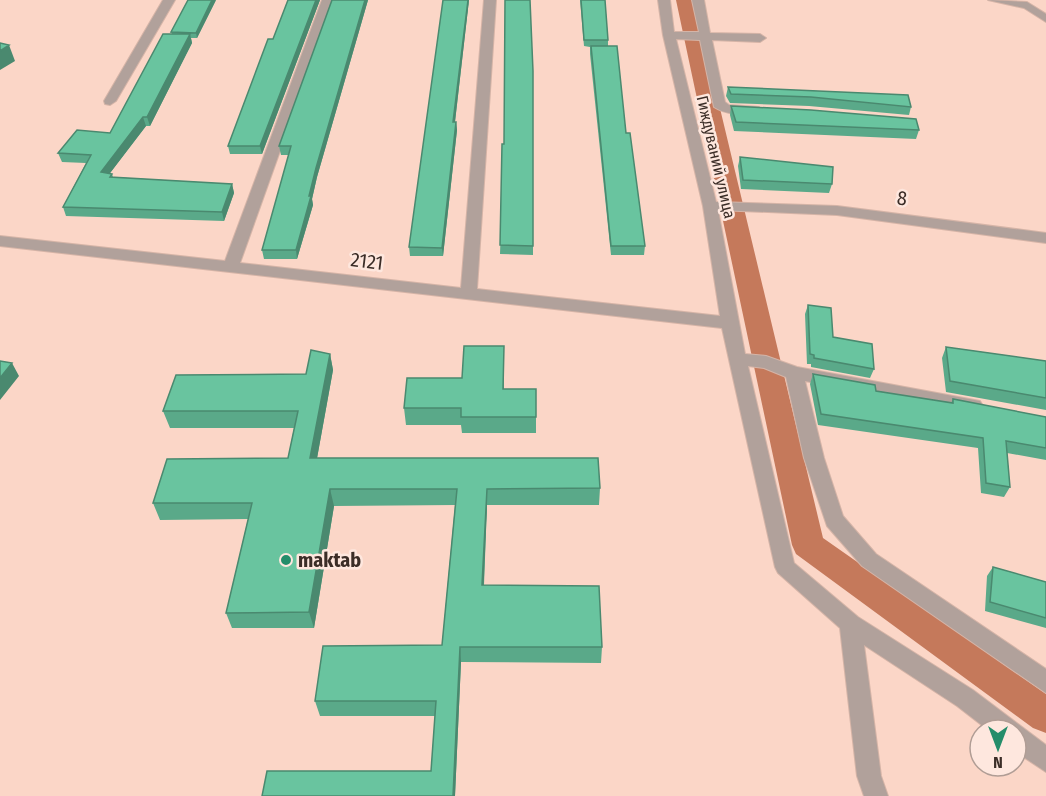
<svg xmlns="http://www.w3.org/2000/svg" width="1046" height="796" font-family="'Fira Sans Condensed',sans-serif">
	<rect width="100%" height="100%" fill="#fbd6c7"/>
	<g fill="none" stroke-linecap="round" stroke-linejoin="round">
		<path fill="#c5795b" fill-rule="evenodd" d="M676,0H694L823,538L1046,694V733L1033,728L796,554L792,545Z"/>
		<defs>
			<path id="minor" d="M163,0H175L116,101L110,105L105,104L104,101Z
				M322,0H334L240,263L461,288L484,0H496L477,289L720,316L703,206L663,35L658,0H670L674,32H699L692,0H704L710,33L760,34L766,38L760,42L712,40L725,102L729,105L759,107V113C745,116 726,115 714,107L700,40L676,39L716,202L837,206L1046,233V243L837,215L718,210L745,354L766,356L797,367L980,401L983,406L980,411L974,413L805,381L824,458L843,516L876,554L1046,669V693L862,566L827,526L804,458L786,377L764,368L748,366L794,563L858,617L973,690L1046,745V772L1016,752V730H988L957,706L864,645L881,776L888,796H864L857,776L840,628L778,573L775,567L722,328L0,246V236L225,261Z
				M988,0L1027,2L1046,14V22L1024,8Z"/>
		</defs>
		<use href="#minor" stroke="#d5b4a7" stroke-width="2"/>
		<use href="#minor" fill="#b1a19b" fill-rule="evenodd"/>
	</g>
	<path fill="#5aa989" d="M216,0L197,38H191L192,43L150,126H146L110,173L112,174L113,177L232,184L234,193L224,221L66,216L63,207L86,163L62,162L58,153L110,133L172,34L171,32Z
		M288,0H320L262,154H230L228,146L273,39Z
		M332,0H368L317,177L312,199L313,205L297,259H264L262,250L289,155H281L279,146Z
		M469,0L455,122H456L457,130L443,256H410L409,247Z
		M580,0H605L608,40V46L626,133L645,246L644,255H611L590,54V47L584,46Z
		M533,71V255L500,254L504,144Z
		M728,87L911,107L909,115L809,106L730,103L726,96Z
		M731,106L919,130L916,139L734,131L730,115Z
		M740,157L832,184L829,193L741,189L738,166Z
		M808,305L833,337L874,369L870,378L811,367V364H807L805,314Z
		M946,347L1046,361V410L946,392L942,358Z
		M330,354L333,370L317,458L600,488L599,505H487L484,585L602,647L601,663L461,662L455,796H262L431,771L435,716H320L315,701L442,645L455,505L334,506L314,628H232L226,613L248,519L160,520L153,503L288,458L294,428H170L163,411L306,374Z
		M504,363V389H536V433H462L461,425H406L404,408L462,378Z
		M813,374L876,391L951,403L953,399L1046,417V460L1007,453L1010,487L1004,497L981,493L978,448L818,425L810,384Z
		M993,567L1046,582V628L985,611L987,576Z"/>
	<path fill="#4a896f" d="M212,0H216L197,38L196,33Z
		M316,0H320L262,154L260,146Z
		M365,0H368L317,177L312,199L313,205L297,259L296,250L316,168Z
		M468,0H469L454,130L453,122Z
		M190,34L192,43L150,126L147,117Z
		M9,45L15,61L0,70V51Z
		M143,117L146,126L104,181L101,172Z
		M456,122L457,130L443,256L442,248Z
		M232,184L234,193L224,221L222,212Z
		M330,354L333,370L314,475L310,458Z
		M12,363L19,376L0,400V378Z
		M330,489L334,506L314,628L309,612Z
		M487,489V505L483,601L482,585Z
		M460,647L461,662L455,796H453Z"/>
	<path fill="#69c49f" stroke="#4a896f" stroke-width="1.5" d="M188,0H212L196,33L171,32Z
		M288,0H316L260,146H228L268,39H273Z
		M332,0H365L316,168L309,196H311L296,250H262L291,146H279Z
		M443,0H468L453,122H456L442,248L409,247Z
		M505,0H530L533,71V246L500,245L502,144H504Z
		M581,0H605L608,40H584Z
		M163,34H190L147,117H143L101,172L112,174L110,177L232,184L222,212L63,207L91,155L58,153L77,130L110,133Z
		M0,43L9,45L0,51Z
		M591,46H617L626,133H630L645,246H611Z
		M728,87L908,95L911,107L811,97L731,94Z
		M731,106L811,110L916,119L919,130L736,122Z
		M740,157L833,167L832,184L743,180Z
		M808,305L831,308L833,337L872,344L874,369L814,358V355L810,354Z
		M464,346H504L503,389H536V417H461V408H404L407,378H462Z
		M946,347L1046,361V398L950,381Z
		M311,350L330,354L310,458H598L600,488L487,489L482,585L599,586L602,647H460L453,796H262L267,771H431L436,701H315L323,646L442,645L457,489H330L309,612L226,613L252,503H153L167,459L288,458L298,411H163L176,375L306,374Z
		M0,361L12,363L0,378Z
		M813,374L875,385L876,391L953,403V399L1046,417V448L1006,441L1010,487L986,483L983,438L821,414Z
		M993,567L1046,582V618L990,602Z"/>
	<circle fill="#258d6a" stroke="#fee7de" stroke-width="2" cx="286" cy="560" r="6"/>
	<g text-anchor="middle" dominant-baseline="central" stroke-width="5" stroke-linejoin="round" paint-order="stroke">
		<g font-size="16" fill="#3b2d27" stroke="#fee7de">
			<text transform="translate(716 157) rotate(77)">Гиждуваний улица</text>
		</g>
		<g font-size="20" fill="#3b2d27" stroke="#fee7de">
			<text transform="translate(902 198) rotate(7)">8</text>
			<text transform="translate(367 261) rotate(7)">2121</text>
		</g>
		<g font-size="20" font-weight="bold" fill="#3b2d27" stroke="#fee7de" text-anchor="start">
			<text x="298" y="560">maktab</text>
		</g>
	</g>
	<g transform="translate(998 748) rotate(180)"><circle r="28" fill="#fee7de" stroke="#b09d95" stroke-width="1.5"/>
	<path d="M0-4.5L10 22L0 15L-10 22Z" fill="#258d6a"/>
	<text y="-9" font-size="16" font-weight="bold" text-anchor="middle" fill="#3b2d27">N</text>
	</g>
</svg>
